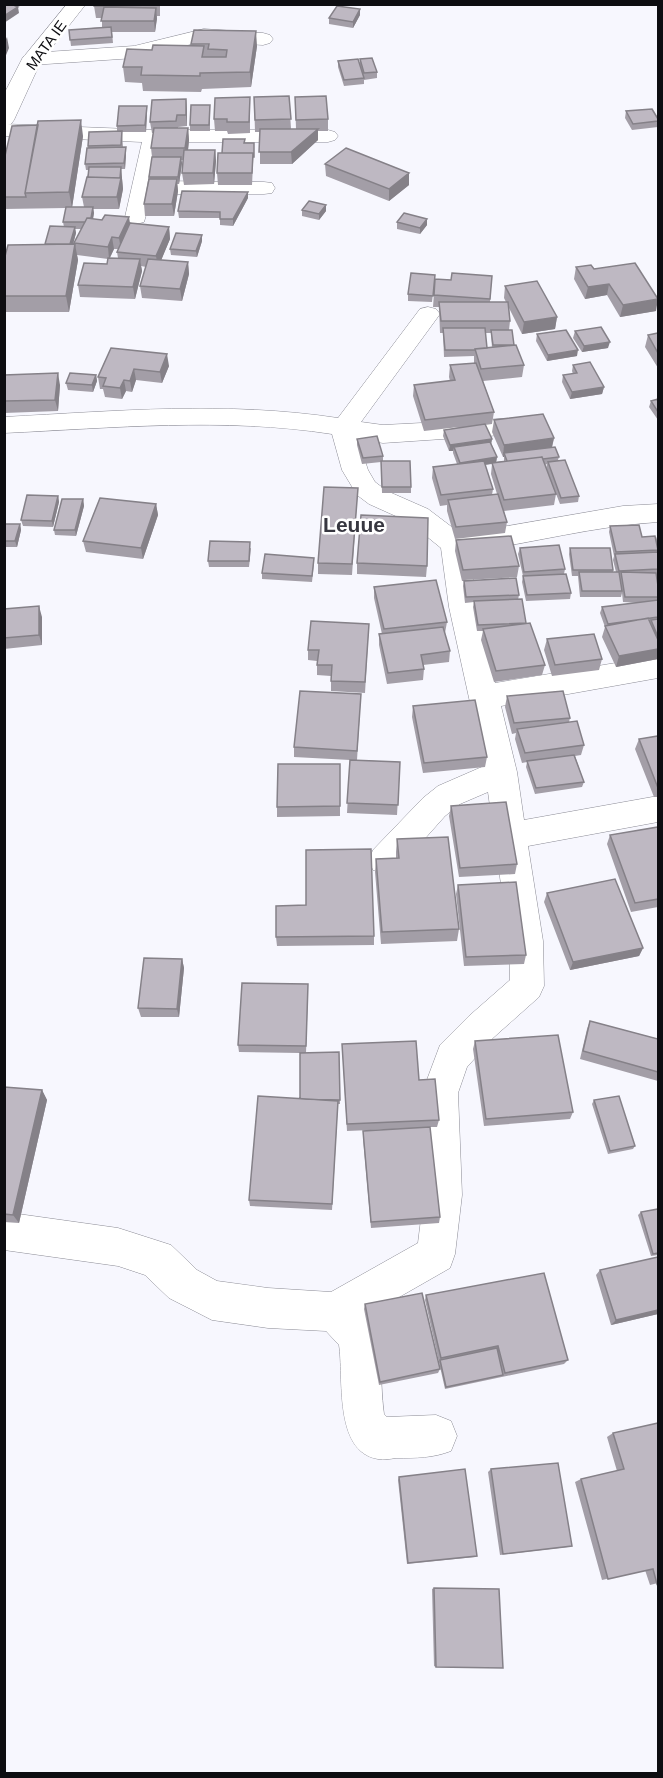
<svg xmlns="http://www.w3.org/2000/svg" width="663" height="1778" font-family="Helvetica,sans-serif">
	<rect width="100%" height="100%" fill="#f7f7fe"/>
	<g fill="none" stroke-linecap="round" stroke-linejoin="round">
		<defs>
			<path id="street" d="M204,29L263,33L270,35L273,39L270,43L263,45L204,41L135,58L32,65L25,63L22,59L25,55L32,53L134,46Z
				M4,124L154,130H328L335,132L338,136L335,140L328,142H163L155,181L264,182L272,183L275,188L272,193L264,194H152L144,222L136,224L128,222L125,217L142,142L4,136Z
				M428,307L436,309L440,314L361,422L383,425L518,418L527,420L531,426L527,432L518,434L383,443L358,439L368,470L375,482L387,491L428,509L461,534L623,506L658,504V522C595,526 532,543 469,552L477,607L495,683L658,656V678L501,706L517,772L524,820L658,796V822L528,846L543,941L544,986L539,997L493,1038L467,1067L458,1093L462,1195L455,1254L450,1268L366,1316C385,1353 379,1376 384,1414L387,1417L436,1415L451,1421L457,1436L451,1451C433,1458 416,1458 396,1458C390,1459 384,1460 378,1459C333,1452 344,1376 339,1345L326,1331L268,1328L212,1320L169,1298L145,1275L118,1266L4,1250V1212L118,1228L171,1245L197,1270L217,1281L268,1288L331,1292L418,1243L424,1195L422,1093L440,1045L469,1016L510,980L509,941L488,792L460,804L445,816L397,870L385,874L373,870L369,860L373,850L423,798L438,786L484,766L449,607L441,548L409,522L369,504L357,495L342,470L332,434C223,417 114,428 4,433V417C117,411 226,401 338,418L420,309Z"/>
			<path id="secondary" d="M67,4H86L41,61L14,120L11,124L4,126V94L22,59Z"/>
		</defs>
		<use href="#street" stroke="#8b8b95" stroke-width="1"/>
		<use href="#secondary" stroke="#8b8b95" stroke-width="1"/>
		<use href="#street" fill="#fff" fill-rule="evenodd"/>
		<use href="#secondary" fill="#fff" fill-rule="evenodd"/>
	</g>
	<path fill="#a39ea7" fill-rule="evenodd" d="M160,4V16H157L155,32H112L113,43L71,46L69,30L102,27V18H96L94,6Z
		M360,15L353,28L329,24V18Z
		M191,44L257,46L251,87L202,89L201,92L143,91L142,83L125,82L123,67L152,50L192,46Z
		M360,59L377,72V78L364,80V84L344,86L338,67V61L360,63Z
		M289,96L291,129H296L295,97L328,119V131H318V140L292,164H260V132H255L254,97Z
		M186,99L187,111V126L178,127V128H188L189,140L188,150H215L216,161L214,184L184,185L182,173L183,160H181L182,163L179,184H177L178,191L174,216H145L144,204L152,157L151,148L153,133H152L150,122Z
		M210,105V131H190V125Z
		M147,106V112L146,132H122L123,147L126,154L125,169H121L123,189L119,209H93L94,213L93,219L169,227L170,239L161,260L188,262L189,274L182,301L142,298L140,286L146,267L141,266L142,271L135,299L80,297L78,285L107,264L108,259L77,255L78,260L69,312H4V260L45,244L64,227L63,222L66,208L4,209V160L83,136L72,207H84L82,197L89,170H86L85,164L88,148V146L117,131V126ZM75,229H82L73,244L76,233ZM114,249H118L117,252L118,258H110Z
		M250,109V133L228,134L227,131H215L214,119Z
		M626,111L658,119V127L632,130L625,118Z
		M245,139V143H254L252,185H218L217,173L222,153Z
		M325,164L409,173V185L389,201L326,176Z
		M248,198L233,226L220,225V218H179L178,211Z
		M302,210L326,211L319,220L302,216Z
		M397,222L427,225L420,234L397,229Z
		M202,241L197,257L171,255L170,249Z
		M576,267L594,269L656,311L620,317L607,295L585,299L574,279Z
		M435,275L432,302L408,301V294Z
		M492,276L490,302H506L504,298L505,286L557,317L555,329L522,334L509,308L510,321L509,330L514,345L524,365L522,377L483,381L494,412L492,424L485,425L492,439L491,443L497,457L496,462L504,461V457H503L492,432L494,420L554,438L552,448L559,457L558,460L579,496L578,502L560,504L546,468L547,464L545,465L556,494L554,505L504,511L507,522L505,533L455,539L447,511V505L440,506L432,478L433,467L457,464L453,453V451H449L443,436L444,430L459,427L424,431L413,396L414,385L450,381L449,377L450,365L474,363V356L444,357L443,333H440L439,307H433L435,279L451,280ZM485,333H491L492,348H487ZM492,464L491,474L497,494L492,495L493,489L485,465Z
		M575,331L608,348L582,352L573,338Z
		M658,333V368L645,347L648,335Z
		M537,334L577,356L547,361L536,341Z
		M111,348L169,366L162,383L136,380L132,392L126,391L122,399L105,397L103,389H100L98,377Z
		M573,365L604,387L602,394L570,399L562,382L563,375L573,374L572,371Z
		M4,375L60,385L58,411L4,413Z
		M96,375L97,381L93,392L68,390L66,383Z
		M658,399V420L649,407L651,401Z
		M357,439L383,456V461L411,487V493H382L381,462L362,464L357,445Z
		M358,488L352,575L318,574V563Z
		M58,496L59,502L53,527L23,526L21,520Z
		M83,499L84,506L76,536L55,535L54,530Z
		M156,504L158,515L143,559L86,552L83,541Z
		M4,524H20L21,530L17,547H4Z
		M610,526L642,537L656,540L658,533V574L657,575L658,586V659L616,667L602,637L605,627L600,613L602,607L639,603L623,602L622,593L621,597H580L578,576H572L569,554L570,548L613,570V572H616L613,560L614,556L609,532Z
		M456,540L519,566L517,577L465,580L519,595L518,600L526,624L545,665L542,675L494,682L481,640L483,631H477L473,607L474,602L465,603L463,586L464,581H462L455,551Z
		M251,548L249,567H209L208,561Z
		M520,548L565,569L564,574L571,593L570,599L526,601L522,582L523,576L518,554Z
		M314,563L312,582L262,579V573Z
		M357,563L427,566L426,577L357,574Z
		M374,587L447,622L445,633L450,651L449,662L423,665L424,669L423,680L387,684L379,645V634H382L374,598Z
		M4,609L42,617V645L4,649Z
		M369,624L365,693L331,691V676L317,675V661L308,660V650Z
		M547,639L602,659L599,670L552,676L544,650Z
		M361,694L357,760L400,762L397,815L347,813L350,760L294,757V747Z
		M507,696L570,718L569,722L584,745L581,755L575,756L584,782L582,787L535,794L526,767L527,762L522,763L515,739L516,733L512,734L505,707Z
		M413,706L487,757L485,767L423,773L412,717Z
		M658,736V797H654L635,749L639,739Z
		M340,764V816L277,817V807Z
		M451,806L517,864L515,874L459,877L449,816Z
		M658,827V907L631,912L607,844L610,835Z
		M397,839L459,929L457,941L381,944L375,872L376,859L396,858V852Z
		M458,885L526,955L524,964L464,966L456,894Z
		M547,893L643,948L639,956L570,970L544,902Z
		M306,905L374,936V945L277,946L276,937Z
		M182,959L184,968L179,1017H141L138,1008Z
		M308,992L306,1053L339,1052L340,1104H338L332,1210L250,1206L249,1200L300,1099V1053L239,1052L238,1045Z
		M590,1021L658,1039V1081L580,1059L587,1029Z
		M475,1041L573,1112L570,1119L484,1126L473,1049Z
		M342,1044L419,1080L439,1120L437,1127H430L440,1217L439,1223L371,1228L363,1138V1131L418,1128L347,1131Z
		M4,1087L42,1090L47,1100L19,1223L4,1222Z
		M594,1100L635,1146L633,1149L608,1154L592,1104Z
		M658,1209V1255L651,1256L638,1215L641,1212Z
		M600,1270L658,1314L611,1325L596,1275Z
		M426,1295L568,1360L564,1364L445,1389L425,1300Z
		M365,1304L440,1369L438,1373L379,1385L364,1309Z
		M613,1433L658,1583L650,1585L645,1570L602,1580L575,1482L581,1479L617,1471L607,1437Z
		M491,1469L572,1546L568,1547L500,1555L488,1472Z
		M399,1477L477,1556L475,1557L407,1564L398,1480Z
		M434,1588L436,1667L434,1666L432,1589Z"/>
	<path fill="#858188" d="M18,7L19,13L4,23V16Z
		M156,8L157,19L155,32L154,21Z
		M360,9V15L353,28V22Z
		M256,31L257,46L251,87L250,72Z
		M7,37L9,48L4,60V43Z
		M186,99L187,111V126L186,115Z
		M147,106V112L146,132L145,125Z
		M81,120L83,136L72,208L69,192Z
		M188,128L189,140L187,160L185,148Z
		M318,129V140L292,164L291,152Z
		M126,147V154L125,169L124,163Z
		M215,150L216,161L214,184L213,173Z
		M181,157L182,163L179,184L178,177Z
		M121,167L123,189L119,209L117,197Z
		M409,173V185L389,201V189Z
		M177,179L178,191L174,216L172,204Z
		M248,192V198L233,226V219Z
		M326,205V211L319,220V214Z
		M93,207L94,213L91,229L90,222Z
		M129,217L131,229L121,250L119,238Z
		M427,219V225L420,234V228Z
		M75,227L76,233L71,252L70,245Z
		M169,227L170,239L158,268L156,256Z
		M202,235V241L197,257L196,251Z
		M112,237L114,249L109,259L108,247Z
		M75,244L78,260L69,312L66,296Z
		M140,259L142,271L135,299L133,287Z
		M188,262L189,274L182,301L180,289Z
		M609,284L607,295L585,299L588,287Z
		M658,299L656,311L620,317L623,305Z
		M557,317L555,329L522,334L524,322Z
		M610,342L608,348L582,352L584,346Z
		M578,350L577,356L547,361L548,355Z
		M167,354L169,366L162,383L160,372Z
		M134,369L136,380L132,392L130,381Z
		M58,373L60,385L58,411L55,400Z
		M96,375L97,381L93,392L92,385Z
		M124,380L126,391L122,399L120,388Z
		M604,387L602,394L570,399L572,392Z
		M554,438L551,450L504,453V457H503L504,445Z
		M492,439L491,445L454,447L453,451H449L450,445Z
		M497,457L496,463L459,469L460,463Z
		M58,496L59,502L53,527L52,521Z
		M83,499L84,506L76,536L75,530Z
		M156,504L158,515L143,559L141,548Z
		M20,524L21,530L17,547L15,541Z
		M39,606L42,617V645L39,635Z
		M658,649V659L616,667L619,656Z
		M643,948L639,956L570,970L573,962Z
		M182,959L184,968L179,1017L177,1009Z
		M42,1090L47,1100L19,1223L13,1215Z
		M658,1310V1314L611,1325L616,1320Z"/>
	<path fill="#beb8c2" stroke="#858188" stroke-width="1.5" d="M4,4H11L18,7L4,16Z
		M94,4H158V5L94,6Z
		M337,6L360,9L353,22L329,18Z
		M104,7L156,8L154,21H101Z
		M111,27L112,37L70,40L69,30Z
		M194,30L256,31L250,72L200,73V76L141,75L142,67H123L127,49L152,50L153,45L204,46L202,57H226L227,50L208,49L209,44H191Z
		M372,58L377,72L364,73L360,59Z
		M358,59L364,78L344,80L338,61Z
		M289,96L291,119L255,120L254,97Z
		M326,96L328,119L296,120L295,97Z
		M250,97L249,122H227V119H214L215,98Z
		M186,99V115H177L176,121L150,122L152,100Z
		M191,105H210L209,125H190Z
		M119,106H147L145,125L117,126Z
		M652,109L658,119V121L633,124L626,111Z
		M81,120L69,192L25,193L38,121Z
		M38,125L25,193L26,197H4V160L12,126Z
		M154,128H188L185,148H151Z
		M260,129H318L291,152H259Z
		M122,131L121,145L88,146L89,132Z
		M223,139H245L244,143H254V157H253V153H222Z
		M126,147L124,163L85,164L87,148Z
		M346,148L409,173L389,189L325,164Z
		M184,150H215L213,173H182Z
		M218,153H253L252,173H217Z
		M152,157H181L178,177H149Z
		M89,167H121L120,178L88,177Z
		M87,177L121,178L117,197H82Z
		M149,179H177L172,204H144Z
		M182,191L248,192L233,219H220V212L178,211Z
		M309,201L326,205L319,214L302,210Z
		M66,207H93L91,218H87L85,222H63Z
		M404,213L427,219L420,228L397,222Z
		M105,215L129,217L119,238L112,237L108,247L74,243L87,218L102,220Z
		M130,223L169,227L156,256L117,252Z
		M50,226L75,227L70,244H45Z
		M176,233L202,235L196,251L170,249Z
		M75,244L66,296H4V260L8,245Z
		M108,258L140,259L133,287L78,285L84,263L107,264Z
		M148,259L188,262L180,289L140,286Z
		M635,263L658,299L623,305L609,284L588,287L576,267L591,265L594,269Z
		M411,273L435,275L433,296L408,294Z
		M452,273L492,276L490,299L434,295L435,279L451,280Z
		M537,281L557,317L524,322L505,286Z
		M439,302H508L510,321H441Z
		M601,327L610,342L584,346L575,331Z
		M443,328H485L487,348L475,349V350H445Z
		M491,330H512L514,345H493Z
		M566,330L578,350L548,355L537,334Z
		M658,333V353L648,335Z
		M516,345L524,365L481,369L475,349Z
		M111,348L167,354L160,372L134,369L130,381L124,380L120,388L103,386L106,378L98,377Z
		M590,362L604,387L572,392L563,375L577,373L573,365Z
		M476,363L494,412L425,420L414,385L455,380L450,365Z
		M58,373L55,400L4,401V375Z
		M70,373L96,375L92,385L66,383Z
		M658,399V412L651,401Z
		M543,414L554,438L504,445L494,420Z
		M485,424L492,439L450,445L444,430Z
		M377,436L383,456L363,458L357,439Z
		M490,442L497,457L460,463L454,447Z
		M555,447L559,457L543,459L542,457L507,461L504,453Z
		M542,457L556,494L504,500L492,463Z
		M565,460L579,496L561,498L548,462Z
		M381,461H410L411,487H382Z
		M484,461L493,489L441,495L433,467Z
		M324,487L358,488L352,564L318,563Z
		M498,494L507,522L456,527L448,500Z
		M27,495L58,496L52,521L21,520Z
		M100,498L156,504L141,548L83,541Z
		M62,499H83L75,530H54Z
		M361,515L428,518L427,566L357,563Z
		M4,524H20L15,541H4Z
		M639,525L642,537L655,536L658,550L616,552L610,526Z
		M511,536L519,566L463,570L456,540Z
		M210,541L250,542L249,561H208Z
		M559,545L565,569L524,572L520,548Z
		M570,548H610L613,570H573Z
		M658,552V569L619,571L615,554Z
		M265,554L314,558L312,576L262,573Z
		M579,572H619L622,591H582Z
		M621,572L656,573L658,586V597H625Z
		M566,574L571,593L527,595L523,576Z
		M516,578L519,595L466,597L464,581Z
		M436,580L447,622L384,629L374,587Z
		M522,599L526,623L478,625L474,601Z
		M658,600V617L608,624L602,607Z
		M39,606V635L4,638V609Z
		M648,618L658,640V649L619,656L605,626Z
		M658,619V637L651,620Z
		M311,621L369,624L365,682L331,681L332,665H317L319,650H308Z
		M530,623L545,665L496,671L483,629Z
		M443,627L450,651L421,655L424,669L388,673L379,634Z
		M594,634L602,659L555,665L547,639Z
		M300,691L361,694L357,751L294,747Z
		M563,691L570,718L514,723L507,696Z
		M475,700L487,757L424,763L413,706Z
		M577,721L584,745L525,753L517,729Z
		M658,736V788L639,739Z
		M574,755L584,782L536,788L527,761Z
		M350,760L400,762L398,805L347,803Z
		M278,764H340V806L277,807Z
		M506,802L517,864L460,868L451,806Z
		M658,827V899L635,903L610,835Z
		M448,837L459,929L382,932L376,859L399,858L397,839Z
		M371,849L374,936L276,937V906L306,905V850Z
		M615,879L643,948L573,962L547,893Z
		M516,882L526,955L466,957L458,885Z
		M144,958L182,959L177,1009L138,1008Z
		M242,983L308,984L306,1046L238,1045Z
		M590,1021L658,1039V1072L583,1051Z
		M558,1035L573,1112L486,1119L475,1041Z
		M416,1041L419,1080L435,1079L439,1120L347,1124L342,1044Z
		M339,1052L340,1100L300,1099V1053Z
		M4,1087L42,1090L13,1215L4,1214Z
		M258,1096L338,1101L332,1204L249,1200Z
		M619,1096L635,1146L610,1151L594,1100Z
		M430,1127L440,1217L371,1222L363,1131Z
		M658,1209V1253L653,1254L641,1212Z
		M658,1257V1310L616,1320L600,1270Z
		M544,1273L568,1360L505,1373L498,1346L441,1358L426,1295Z
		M422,1293L440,1369L380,1382L365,1304Z
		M497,1348L503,1375L446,1387L440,1360Z
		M658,1423V1583L657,1584L653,1569L608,1579L581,1479L624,1469L613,1433Z
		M558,1463L572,1546L503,1554L491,1469Z
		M465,1469L477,1556L408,1563L399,1477Z
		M434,1588L499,1589L503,1668L436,1667Z"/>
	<g text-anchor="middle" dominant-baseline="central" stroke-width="5" stroke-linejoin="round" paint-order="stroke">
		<g font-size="15" fill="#0d0d11" stroke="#fff">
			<text transform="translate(46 45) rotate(-54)">MATA IE</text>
		</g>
		<g font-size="21" font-weight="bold" fill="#373740" stroke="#fff">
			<text x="354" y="524">Leuue</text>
		</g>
	</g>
	<rect width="663" height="1778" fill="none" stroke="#0d0d11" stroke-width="12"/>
</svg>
